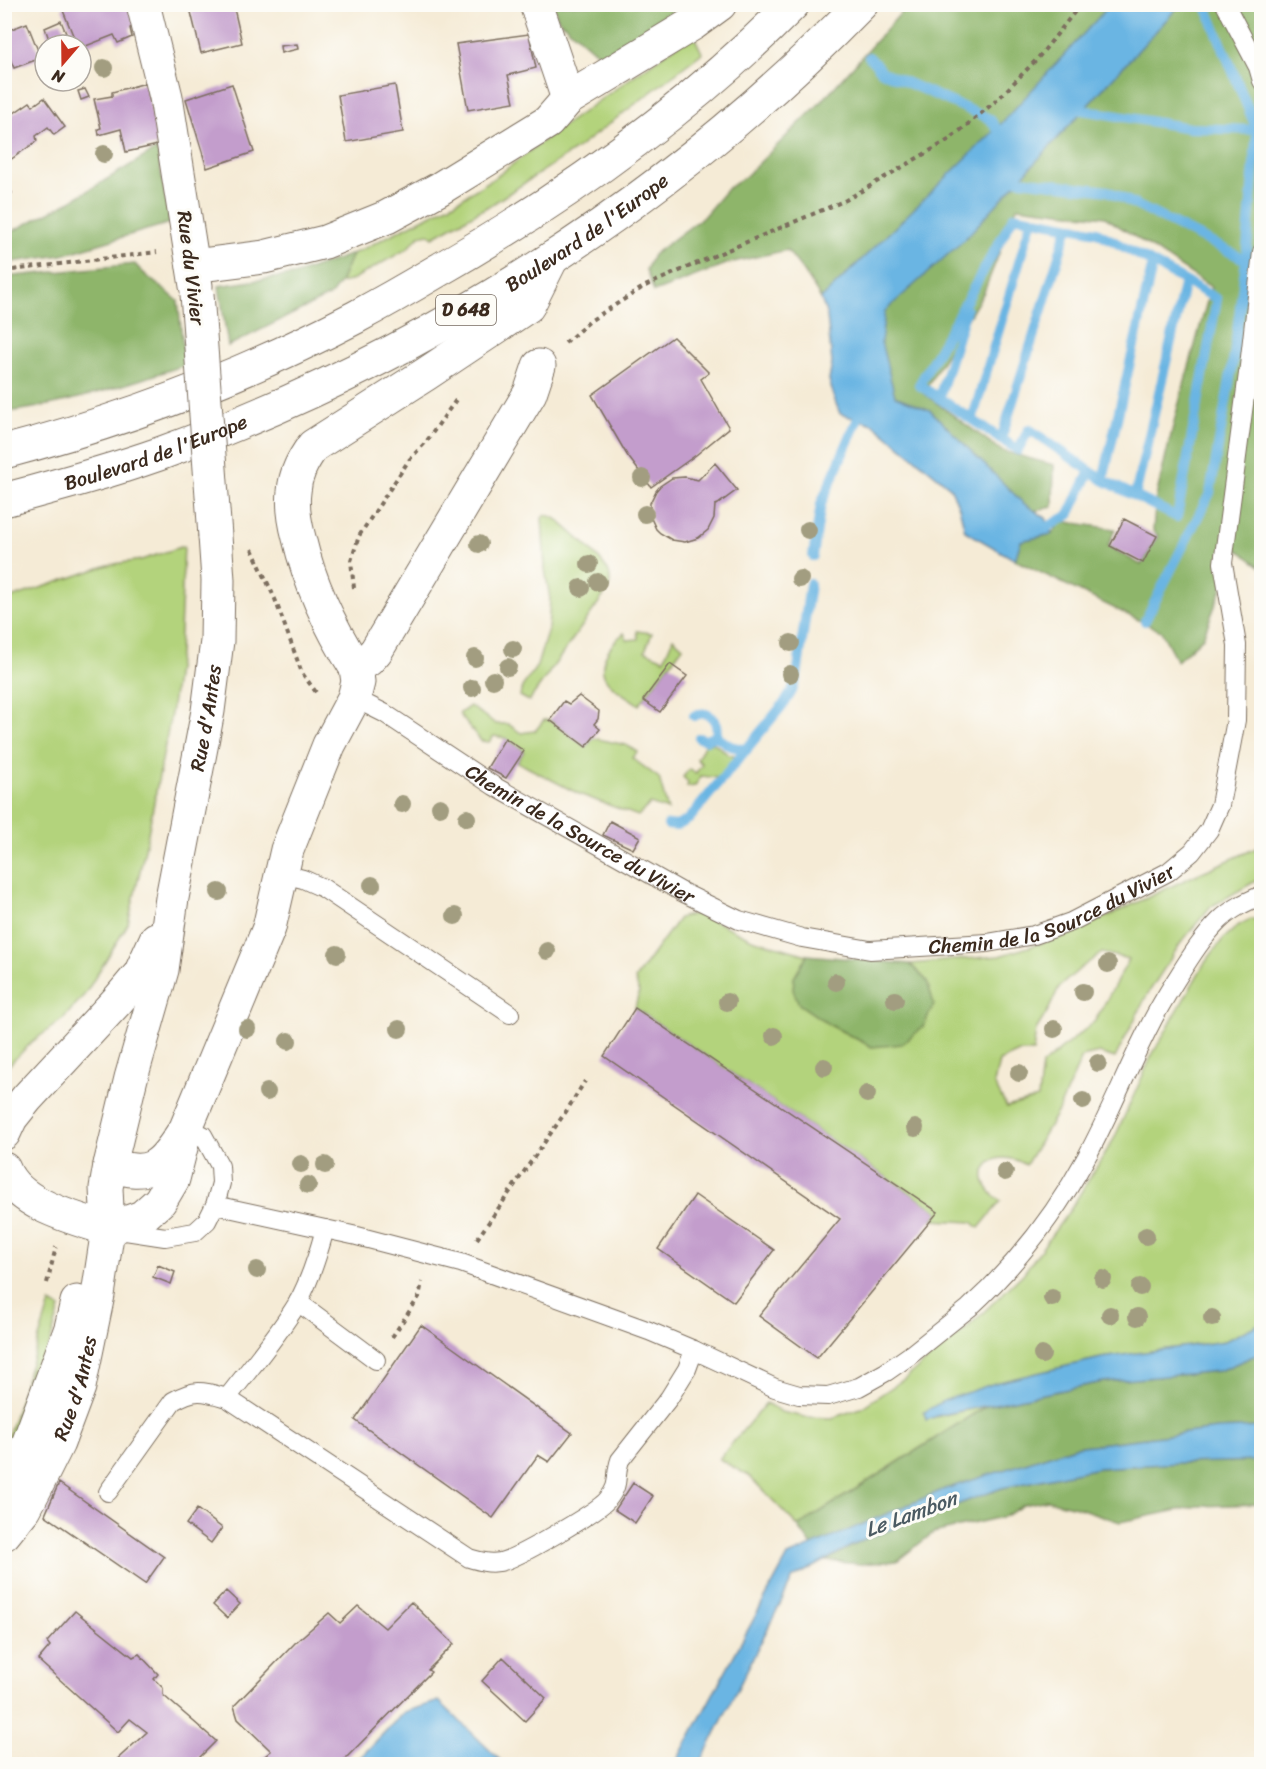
<svg xmlns="http://www.w3.org/2000/svg" width="1266" height="1769" font-family="Sriracha,sans-serif">
	<rect width="100%" height="100%" fill="#fdfcf7"/>
	<filter id="ink" filterUnits="userSpaceOnUse"><feTurbulence type="fractalNoise" baseFrequency=".0167" numOctaves="2"/><feDisplacementMap in="SourceGraphic" scale="12" xChannelSelector="R" yChannelSelector="G"/><feConvolveMatrix kernelMatrix="1 2 1 2 8 2 1 2 1" color-interpolation-filters="sRGB"/></filter>
	<filter id="wash" filterUnits="userSpaceOnUse"><feTurbulence type="fractalNoise" baseFrequency=".008" numOctaves="4" result="noise"/><feDisplacementMap in="SourceGraphic" scale="24" xChannelSelector="R" yChannelSelector="G"/><feGaussianBlur stdDeviation="1.35" result="paint"/><feColorMatrix in="noise" values="0 0 0 0 0 0 0 0 0 0 0 0 0 0 0 0 0 1.4 0 .05"/><feComposite in="paint" operator="in"/></filter>
	<g filter="url(#wash)">
		<rect width="100%" height="100%" fill="#f5ebd6"/>
		<path fill="#b3d37b" stroke="#777e4c" stroke-width="1.5" fill-rule="evenodd" d="M693,34L702,53L575,150L494,203L433,237L429,234L419,236L407,249L350,281L340,283L352,254L365,248L454,203L496,177L556,131Z
			M546,515L555,518C568,529 604,559 609,573C611,578 610,583 609,588L529,701L520,696L522,687L537,666L548,629L550,599L545,569L542,518Z
			M184,546L179,654L171,714L145,849L128,924L85,994L63,1019L32,1042L5,1069V600L108,565L141,560Z
			M637,631L652,633L645,651L664,659L673,638L683,647L639,705C630,698 616,691 608,682C594,666 611,643 624,633L627,640L638,639Z
			M470,706L496,724H508L521,733L535,731L544,720H550L586,747L593,738L626,745L638,752L632,758L659,778L668,810L650,804L638,816L579,794L517,762L524,751L505,738L494,736L489,742L481,741L459,714Z
			M714,743L729,755L737,757L719,778L701,776L695,786L687,787L688,782L683,777L689,769L696,773L702,764L697,759L705,744Z
			M1261,846V878L1210,907L1180,944L1147,995L1115,1058L1099,1053L1082,1057L1058,1111L1026,1165C991,1143 965,1177 1001,1201L979,1228L972,1222L932,1220L938,1212L635,1008L639,992L635,979L679,918L698,913L752,939L807,955L794,978L799,1004L830,1025L872,1047L927,981L910,964L999,956L1068,935L1191,877ZM1102,953L1129,959L1095,1021L1042,1065L1038,1098L1007,1107L994,1084L999,1061L1019,1052H1033L1036,1030L1049,1009L1059,987L1082,967Z
			M1251,919L1261,920V1323L1225,1341L1101,1358L995,1383L926,1419L986,1406L798,1526L749,1476L719,1459L766,1403L781,1412L805,1417L832,1418L861,1408L907,1377L966,1329L1023,1274L1070,1210L1114,1139L1152,1055L1204,964L1223,939L1239,925Z
			M50,1303L60,1308L41,1374L5,1480V1446Z"/>
		<path fill="#8eb56b" stroke="#647044" stroke-width="1.5" d="M553,5H682L601,57L558,19Z
			M908,5H1261V567L1237,549L1203,637L1177,661L1161,631L1015,560L1020,541L1052,534L1061,521L1115,529L1108,546L1141,565L1158,536L1153,530L1156,497L1176,414L1211,287L1105,217L1017,207L984,292L923,393L1002,451L1054,465L1053,507L994,519L913,436L850,310L821,299L805,273L787,250L729,263L654,292L646,270L653,255L703,217L727,189L746,176L821,102Z
			M157,149L170,223L62,255L5,263V235L69,202Z
			M352,254L340,283L331,295L228,346L219,286L294,275Z
			M135,264C147,279 164,288 178,301L185,365C128,384 64,406 5,412V277Z
			M807,955L910,964L927,981L934,1004L923,1027L902,1044L872,1047L830,1025L799,1004L793,990L794,978Z
			M1261,1353V1427L1217,1429L1075,1447L945,1489L812,1546L798,1526L986,1406L1103,1382L1219,1371Z
			M1261,1461V1504L1198,1506L1120,1522L1076,1507L1047,1500L1023,1505L1006,1516L933,1533L897,1561L860,1564L825,1561L862,1540L1002,1488L1099,1468L1179,1463Z"/>
		<path fill="#6ab5e3" stroke="#527080" stroke-width="1.5" d="M1110,5H1180L964,240L885,311L881,342L895,396L930,410L1023,503L1046,518L1052,534L1021,541L1015,560L965,531L959,507L950,487L873,424L840,414L835,401L829,380L832,363L827,316L821,299L996,129Z
			M1261,1323V1353L1219,1371L1103,1382L940,1415L926,1420L924,1412L943,1401L995,1383L1101,1358L1225,1341Z
			M1261,1427V1461L1179,1463L1099,1468L1002,1488L862,1540L793,1578L700,1764H675L788,1556L945,1489L1075,1447L1217,1429Z
			M439,1701L504,1764H354L404,1712Z"/>
		<g fill="none" stroke-linecap="round" stroke-linejoin="round">
			<path stroke="#6ab5e3" stroke-width="10" d="M869,57L883,72L990,119L1004,139
				M1070,108L1190,128L1257,130
				M1005,178L1108,191L1246,260
				M939,398L966,310
				M972,420L1032,219
				M1001,439L1068,227
				M1103,480L1153,263
				M1135,496L1185,281
				M1036,530L1044,529L1069,515L1090,471L1103,480L1177,517L1217,299L1097,232L1014,216L919,385L1018,450L1029,429L1090,471
				M813,556L821,504L863,407
				M1145,621L1210,493L1234,356L1246,260L1257,130L1205,4
				M694,716C709,708 719,721 716,736
				M699,738L706,740L716,736L730,746L747,750
				M668,825L677,826L689,819L786,701L792,691L797,676L810,584"/>
		</g>
		<g id="blocks">
			<path fill="#c39dcc" d="M70,4H129L135,25L130,28L132,37L118,43L114,35L81,48V45H77L62,8Z
				M189,4H233L242,43L201,53Z
				M61,21L70,43L65,45H51L45,28Z
				M27,23L41,58L14,68L4,44V32Z
				M529,34L536,68L508,75L514,102L468,110L456,44Z
				M297,44L298,49L281,53L280,46Z
				M146,83L158,145L126,152L121,129L99,135L98,129L101,128L94,99L112,96V92Z
				M232,84L254,152L207,168L186,99Z
				M395,85L403,132L346,142L338,95Z
				M85,89L89,97L81,100L78,91Z
				M44,98L65,127L54,135L48,127L36,136L37,141L10,160L4,153V120L30,102L33,106Z
				M4,178L12,193L4,197Z
				M673,337L709,373L701,379L729,428L696,455L651,487L627,455L592,395Z
				M715,463L737,490L718,504L715,505L714,518L708,530L698,538L685,542L672,540L660,533L656,529L650,516V503L656,491L660,486L672,478L685,477L698,480Z
				M1124,519L1157,536L1143,563L1110,546Z
				M670,664L687,676L660,712L643,700Z
				M579,696L599,711L598,719L594,724L600,729L586,747L550,720L564,701L569,704Z
				M505,738L524,751L506,778L487,768Z
				M610,821L640,837L633,849L603,835Z
				M635,1008L938,1212L817,1358L759,1316L840,1219L604,1056Z
				M695,1195L774,1250L734,1302L658,1249Z
				M158,1265L175,1272L171,1284L153,1277Z
				M421,1325L572,1433L549,1462L538,1455L493,1518L355,1420Z
				M59,1483L164,1557L145,1584L45,1515Z
				M633,1483L653,1496L635,1523L615,1510Z
				M197,1509L222,1528L211,1543L186,1524Z
				M226,1591L240,1604L227,1618L213,1605Z
				M411,1602L454,1644L428,1670L431,1672L340,1764H255L271,1751L238,1719L234,1706L296,1642L329,1613L340,1623L358,1606L385,1628Z
				M75,1611L133,1657L139,1654L158,1674L154,1679L163,1688V1695L216,1741L193,1764H112L147,1732L130,1719L118,1732L38,1660L50,1646L47,1642Z
				M503,1657L546,1698L525,1721L482,1681Z"/>
		</g>
	</g>
	<g filter="url(#ink)">
		<use href="#blocks" fill-opacity="0" stroke="#7c6e5e" stroke-width="1.5"/>
		<g fill="none" stroke-linecap="round" stroke-linejoin="round">
			<defs>
				<g id="lane">
					<path d="M1225,4L1258,67L1262,81"/>
					<path id="s1" d="M354,698L384,713L494,786L682,892L739,920L802,938L870,950L987,943L1034,935L1071,922L1168,872L1192,852L1209,830L1220,805L1236,720L1237,645L1223,563L1249,366L1262,252"/>
					<path d="M283,874L303,879L323,888L510,1014"/>
					<path d="M215,1205L357,1236L461,1263L649,1331L694,1350L775,1388L799,1395L828,1396L859,1387L886,1372L909,1356L969,1308C1016,1265 1056,1213 1086,1158C1110,1114 1128,1067 1151,1023C1158,1009 1166,996 1174,983C1188,961 1201,939 1219,921C1231,909 1246,902 1262,895"/>
					<path d="M325,1229C318,1255 310,1281 297,1304C277,1337 251,1367 227,1398L469,1558C479,1561 489,1564 500,1562C516,1559 599,1511 608,1499C621,1483 614,1477 620,1460L669,1398L687,1369L694,1350"/>
					<path d="M119,1230L165,1237L195,1232L207,1221L215,1205L221,1183L220,1166L203,1135L186,1128"/>
					<path d="M298,1302L376,1360"/>
					<path d="M108,1492L173,1401C196,1388 203,1391 227,1398"/>
				</g>
				<path id="street" d="M536,4L568,99
					M356,668L368,660L376,651L530,393L539,366"/>
				<g id="secondary">
					<path d="M143,4L166,97L196,286"/>
					<path d="M193,266L264,257L325,242L387,217L439,189L548,122L568,99"/>
					<path d="M4,1133L11,1118L27,1098L119,999L140,974L156,939"/>
					<path d="M110,1165C150,1178 161,1167 182,1134"/>
					<path d="M4,1169C18,1205 74,1218 108,1229"/>
					<path d="M108,1229L142,1217L160,1201L173,1179L186,1128L269,928L287,850L329,745L354,698L358,682L356,668"/>
					<path d="M4,1509L71,1328L77,1302"/>
					<path id="s2" d="M4,1534L25,1508L36,1487L58,1443L79,1387L98,1295L108,1229L106,1188L110,1165L131,1078L162,970L172,898L208,711L217,641L218,580L215,536"/>
				</g>
				<g id="highway">
					<path d="M568,99L694,23L720,4"/>
					<path d="M4,452C126,420 245,375 356,317C384,302 410,287 437,271C565,198 688,110 793,4"/>
					<path id="s3" d="M4,500C56,486 108,472 159,454C422,359 666,205 861,4"/>
					<path d="M356,668C330,627 310,585 299,538C295,523 292,507 294,492C295,474 303,460 313,446L426,374L528,306L552,258"/>
				</g>
			</defs>
			<use href="#lane" stroke="#7c6e5e" stroke-width="20"/>
			<use href="#street" stroke="#7c6e5e" stroke-width="35"/>
			<use href="#secondary" stroke="#7c6e5e" stroke-width="35"/>
			<use href="#highway" stroke="#7c6e5e" stroke-width="35"/>
			<path stroke="#7c6e5e" stroke-width="4" stroke-dasharray="4.5 4.5" stroke-linecap="butt" d="M4,271L157,252
				M565,343L590,321L645,286L709,258L846,200L950,139L997,100L1038,58L1081,4
				M252,549L275,599L302,673L318,695
				M354,588L351,561L359,536L409,460L426,442L458,397
				M477,1239L567,1110L585,1081
				M47,1283L56,1247
				M392,1337L419,1297L422,1282"/>
			<use href="#lane" stroke="#fff" stroke-width="18"/>
			<use href="#street" stroke="#fff" stroke-width="33"/>
			<use href="#secondary" stroke="#fff" stroke-width="33"/>
			<use href="#highway" stroke="#fff" stroke-width="33"/>
			<defs>
				<path id="secondary-bridge" d="M197,294L215,536"/>
			</defs>
			<use href="#secondary-bridge" stroke="#7c6e5e" stroke-width="35" stroke-linecap="butt"/>
			<use href="#secondary-bridge" stroke="#fff" stroke-width="33"/>
		</g>
		<g fill="#a29d80">
			<circle cx="104" cy="68" r="9"/>
			<circle cx="104" cy="154" r="9"/>
			<circle cx="642" cy="478" r="9"/>
			<circle cx="645" cy="514" r="9"/>
			<circle cx="808" cy="530" r="9"/>
			<circle cx="479" cy="544" r="9"/>
			<circle cx="589" cy="564" r="9"/>
			<circle cx="800" cy="579" r="9"/>
			<circle cx="598" cy="582" r="9"/>
			<circle cx="581" cy="588" r="9"/>
			<circle cx="791" cy="643" r="9"/>
			<circle cx="513" cy="649" r="9"/>
			<circle cx="475" cy="658" r="9"/>
			<circle cx="508" cy="667" r="9"/>
			<circle cx="790" cy="674" r="9"/>
			<circle cx="493" cy="680" r="9"/>
			<circle cx="472" cy="688" r="9"/>
			<circle cx="402" cy="804" r="9"/>
			<circle cx="440" cy="807" r="9"/>
			<circle cx="467" cy="818" r="9"/>
			<circle cx="372" cy="885" r="9"/>
			<circle cx="219" cy="892" r="9"/>
			<circle cx="455" cy="916" r="9"/>
			<circle cx="547" cy="951" r="9"/>
			<circle cx="337" cy="954" r="9"/>
			<circle cx="1108" cy="964" r="9"/>
			<circle cx="836" cy="982" r="9"/>
			<circle cx="1083" cy="992" r="9"/>
			<circle cx="895" cy="1000" r="9"/>
			<circle cx="727" cy="1002" r="9"/>
			<circle cx="247" cy="1029" r="9"/>
			<circle cx="399" cy="1029" r="9"/>
			<circle cx="1054" cy="1029" r="9"/>
			<circle cx="774" cy="1036" r="9"/>
			<circle cx="288" cy="1041" r="9"/>
			<circle cx="1098" cy="1063" r="9"/>
			<circle cx="824" cy="1067" r="9"/>
			<circle cx="1019" cy="1073" r="9"/>
			<circle cx="267" cy="1092" r="9"/>
			<circle cx="867" cy="1094" r="9"/>
			<circle cx="1083" cy="1101" r="9"/>
			<circle cx="915" cy="1128" r="9"/>
			<circle cx="301" cy="1164" r="9"/>
			<circle cx="325" cy="1165" r="9"/>
			<circle cx="1005" cy="1172" r="9"/>
			<circle cx="308" cy="1185" r="9"/>
			<circle cx="1146" cy="1236" r="9"/>
			<circle cx="257" cy="1270" r="9"/>
			<circle cx="1103" cy="1279" r="9"/>
			<circle cx="1140" cy="1287" r="9"/>
			<circle cx="1052" cy="1298" r="9"/>
			<circle cx="1110" cy="1315" r="9"/>
			<circle cx="1137" cy="1317" r="9"/>
			<circle cx="1212" cy="1318" r="9"/>
			<circle cx="1042" cy="1355" r="9"/>
		</g>
	</g>
	<g text-anchor="middle" dominant-baseline="central" stroke-width="6" stroke-linejoin="round" paint-order="stroke">
		<rect fill="#fdfcf7" stroke="#75695f" stroke-width="1.5" x="436" y="295" width="60" height="30" rx="4.5"/>
		<g font-size="18" font-weight="bold" fill="#3b2a1e">
			<text x="466" y="310">D 648</text>
		</g>
		<g font-size="20" fill="#3b2a1e" stroke="#fdfcf7">
			<text stroke="none"><textPath href="#s3" startOffset="645">Boulevard de l'Europe</textPath></text>
			<text transform="translate(191 268) rotate(83)">Rue du Vivier</text>
			<text stroke="none"><textPath href="#s3" startOffset="159">Boulevard de l'Europe</textPath></text>
			<text stroke="none"><textPath href="#s2" startOffset="849">Rue d'Antes</textPath></text>
			<text stroke="none"><textPath href="#s1" startOffset="264">Chemin de la Source du Vivier</textPath></text>
			<text stroke="none"><textPath href="#s1" startOffset="768">Chemin de la Source du Vivier</textPath></text>
			<text stroke="none"><textPath href="#s2" startOffset="164">Rue d'Antes</textPath></text>
		</g>
		<g font-size="21" font-style="italic" fill="#4b5b63" stroke="#fdfcf7">
			<text transform="translate(911 1514) rotate(-20)">Le Lambon</text>
		</g>
	</g>
	<rect width="1266" height="1769" fill="none" stroke="#fdfcf7" stroke-width="24"/>
	<g transform="translate(63 63) rotate(200)"><circle r="28" fill="#fdfcf7" stroke="#afa8a0" stroke-width="1.5"/>
	<path d="M0-4.5L10 22L0 15L-10 22Z" fill="#c8321e"/>
	<text y="-9" font-size="16" font-weight="bold" text-anchor="middle" fill="#3b2a1e">N</text>
	</g>
</svg>
